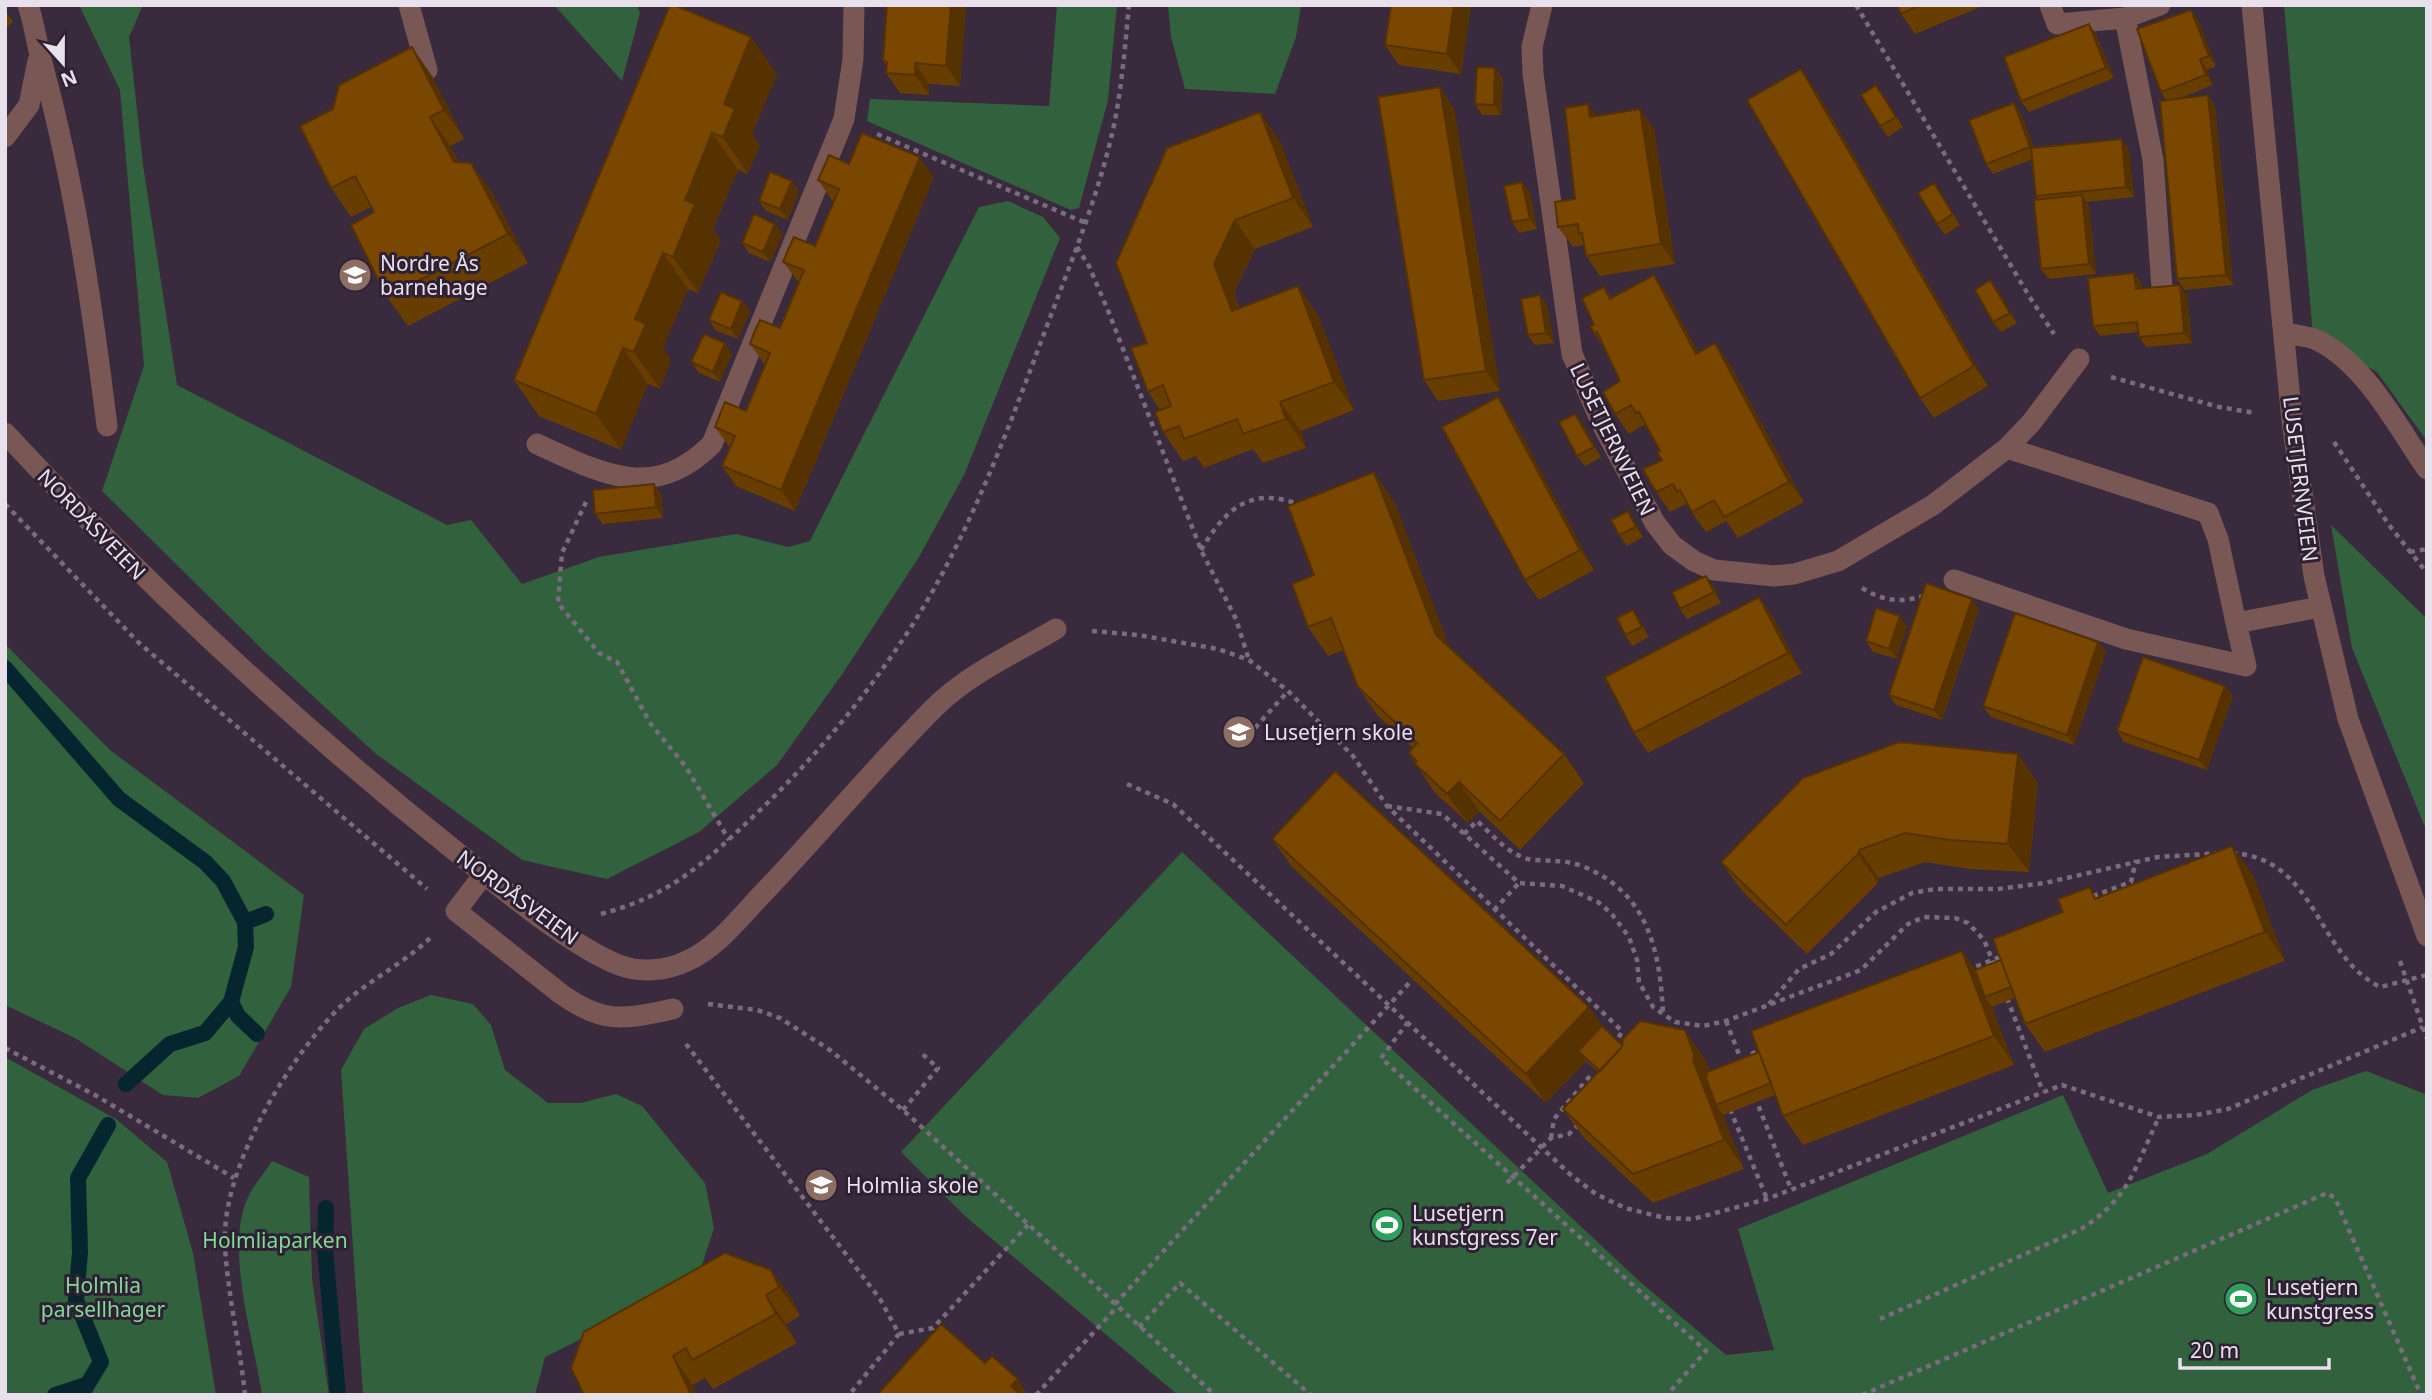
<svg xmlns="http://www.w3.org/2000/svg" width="2432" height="1400" font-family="'Noto Sans',sans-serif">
	<rect width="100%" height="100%" fill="#392b3d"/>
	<path fill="#31623d" d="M79,5H143L129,37L143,165L177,385L447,525L471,520L522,584L599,557L736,534L789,547L810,541L979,207L1008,201L1043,217L1060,238L964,475L919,557L843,673L777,765L699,832L607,879L522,860L375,753L266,653L102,491L144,366L120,90Z
		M554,5H637L640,13L622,81Z
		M1057,5H1117L1108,100L1079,208L1071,210L867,121L870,99L1049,106Z
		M1168,5H1301L1296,37L1275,94L1185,89L1171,37Z
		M2284,5H2427V441L2377,372L2313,335Z
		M2331,525L2427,619V832L2352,648Z
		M5,644L110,750L304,895L291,987L239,1076L198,1098L163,1095L75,1038L5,1005Z
		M1182,852L1638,1280L1726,1355L1774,1350L1738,1229L2063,1095L2108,1193L2207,1154L2312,1090L2366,1071L2425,1094L2427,1395H1178L966,1217L901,1152Z
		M431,995L473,1004L491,1025L505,1070L548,1103H581L616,1094L642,1106L705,1183L714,1228L701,1268L619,1320L545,1357L535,1395H363L341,1070L364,1029L398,1008Z
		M5,1057L116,1119L167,1162L193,1253L216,1395H5Z
		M272,1161L309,1177L312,1278L329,1395H262C254,1341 226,1253 246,1202C251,1188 264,1174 272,1161Z"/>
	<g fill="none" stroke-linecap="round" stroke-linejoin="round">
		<path stroke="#06262f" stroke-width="16" d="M5,668L119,799L205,862L223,881L245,922
			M257,1034L238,1016L231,1002L246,947L245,922L266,914
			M126,1084L170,1044L205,1033L231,1002
			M326,1208L325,1250L338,1395
			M55,1395L85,1385
			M81,1395L101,1362L76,1300L80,1252L78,1178L108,1125"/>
		<path stroke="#796d7d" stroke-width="4.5" stroke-dasharray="5 5" stroke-linecap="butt" d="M1856,5L2029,296L2054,334
			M877,134L1086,223
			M1077,247L1089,266L1109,313L1201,550L1236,619L1249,660
			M2111,377L2219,407L2255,413
			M2334,442L2389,525L2427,573
			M586,502L562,553L558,603L599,653L617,662L650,723L686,767L729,840
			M5,504L138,642L427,889
			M1201,550C1225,510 1249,486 1298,504
			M2410,552L2427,549
			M1862,588C1883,601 1900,603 1923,596
			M1092,631L1138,635L1218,649L1249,660L1288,691L1353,756L1387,806L1622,1031L1617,1041
			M1255,728L1288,691
			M1127,784L1173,804L1572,1176L1596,1194L1625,1208L1665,1218L1693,1219L1767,1199L2062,1085L2159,1117L2196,1115L2228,1109L2423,1027
			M1387,806L1442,814L1519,883L1562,886L1598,902L1611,913L1629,937L1637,960L1639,982L1653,1007L1675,1022L1703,1026L1726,1021L1861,970L1908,924L1924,917L1955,918L1968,923L1984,940L1995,967
			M1464,834L1477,821C1493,835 1511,858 1534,860C1551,861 1566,860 1582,866C1648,892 1660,951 1663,1013
			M2232,853C2317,858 2315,954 2380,987L2427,975
			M2093,896L2131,882L2136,860
			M1494,910L1519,883
			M601,914C672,895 704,863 756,814C816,757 868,694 913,624C968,537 1006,435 1042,339C1068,269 1098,199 1114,125C1122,86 1125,46 1129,5
			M2400,961L2427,1039
			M1967,970L2005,955
			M2007,998L2043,1092
			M708,1004L757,1010L780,1018L830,1050L903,1110L1215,1395
			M1769,1004L1799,969L1831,954L1876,912L1912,893L1935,889H1998L2045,883L2158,857L2223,853
			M1726,1021L1742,1062
			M1408,1022L1381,1058L1706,1351L1667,1395
			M686,1044L880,1299L899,1334L849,1395
			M5,1048L95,1095L234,1178
			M1751,1054L1764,1049
			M1755,1097L1791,1189
			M1730,1109L1767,1199
			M903,1110L938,1068L919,1051
			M1551,1138L1554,1119L1591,1075
			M1507,1183L1551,1138L1569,1134L1578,1125
			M1115,1304L1411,981
			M1880,1319L2081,1229C2130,1198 2135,1167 2159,1117
			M1139,1327L1180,1283L1311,1395
			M899,1334L933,1328L1028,1225
			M245,1395C240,1346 228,1296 225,1247C220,1172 285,1064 336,1011C364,982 403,965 432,936
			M1036,1395L1117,1307
			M1862,1395L2327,1193L2335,1198L2421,1395"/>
		<path stroke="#795755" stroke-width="21" d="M28,5C35,26 37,46 43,67C75,185 92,305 107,426
			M409,5L427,70
			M1542,5L1532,47L1533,74L1572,354L1602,424L1655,523L1672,545L1694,561L1714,570L1774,576L1794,574L1838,561L1933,505L2007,448L2031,423L2079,359
			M2050,5L2057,24L2125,18L2160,5
			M2125,18L2153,160L2162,288
			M5,137L29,105L38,61
			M2285,333C2295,335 2308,336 2317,340C2366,364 2397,426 2427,469
			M537,444C601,473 653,503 712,444L844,119L853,59L854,5
			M2007,448L2208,513L2218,539L2236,623L2320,607
			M1954,580L2126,639L2246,666L2236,623
			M484,874L456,911L561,994C605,1025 624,1019 673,1009"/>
		<path stroke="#795755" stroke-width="21" d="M2252,5L2292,421L2314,576L2348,719L2427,936
			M5,433C146,585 297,725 459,854C500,887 572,947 619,965C640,973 666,971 687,961C720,946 744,912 769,887C825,828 877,765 934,708C968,674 1015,653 1056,629"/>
	</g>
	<path fill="#683d00" d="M966,5L960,86L929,84V95L900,93L886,73L887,67L883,61Z
		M1391,5H1471L1461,74L1399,65L1385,45Z
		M1897,5H1985L1915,34L1901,14Z
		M5,10L13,22L5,29Z
		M2191,10L2198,20L2216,66L2207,70L2213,85L2178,99L2208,95L2215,106L2233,285L2185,290L2177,279L2166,100L2161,92Z
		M2096,34L2114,78L2029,112L2021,101Z
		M751,37L777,74L752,134L760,145L748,174L738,170L713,229L721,240L698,293L688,289L663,348L671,360L660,389L648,384L621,450L539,416L514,380Z
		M432,76L464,139L450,146L459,162L492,192L528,263L408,326L387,297L374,212L371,207L351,217L331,188Z
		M1503,78L1501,115H1482L1475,104Z
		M1876,85L1903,127L1888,137L1880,126Z
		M1815,89L1988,386L1934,418L1920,398Z
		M2014,103L2021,114L2034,148L2129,150L2134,197L2086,202L2089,206L2096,274L2049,279L2041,269L2039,200L2036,196L2033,159L1993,174L1986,164Z
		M1588,104L1596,116L1640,109L1654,129L1675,264L1600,276L1586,256L1584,245L1573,247L1558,227L1575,199Z
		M1454,108L1500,391L1438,401L1424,380Z
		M1280,141L1313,227L1255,249L1234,293L1240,308L1318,315L1354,410L1301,431L1306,448L1263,463L1253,449L1204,468L1196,456L1183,461L1163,432L1160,410L1148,392L1147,343Z
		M849,164L934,177L795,511L736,486L722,466L730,448L715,427L746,411L765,365L750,344L780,328L799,283L783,262L815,246L834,201L832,200L818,180Z
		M792,181L799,191L788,220L766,211L759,201Z
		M1934,183L1960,225L1945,235L1937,224Z
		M1530,192L1537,229L1519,233L1512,222Z
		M783,234L770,262L749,253L742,243Z
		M2134,273L2141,283L2142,289L2187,295L2192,343L2146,347L2139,337L2138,332L2100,336L2093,326Z
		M1654,275L1668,296L1698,353L1715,343L1729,363L1804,502L1738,538L1726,521L1706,532L1686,504L1670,512L1656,492L1662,460L1660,451L1650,433L1644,425L1629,434L1615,414L1620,381L1605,349L1595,334L1594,325L1604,287L1612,298Z
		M1990,280L2017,323L2001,332L1993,322Z
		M1540,295L1547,306L1554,343L1535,345L1528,335Z
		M742,301L750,311L738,339L716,331L709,320Z
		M732,354L720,382L699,373L691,362Z
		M1512,418L1594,570L1539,600L1525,580Z
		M1583,424L1601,457L1585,466L1577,456Z
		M654,484L661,495L663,518L603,524L595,514Z
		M1394,501L1450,649L1564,754L1584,783L1520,850L1479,811L1468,823L1434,792L1409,753L1413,748L1378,716L1358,687L1344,650L1328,656L1308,627L1314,575Z
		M1628,511L1635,521L1643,537L1627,546L1619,535Z
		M1713,586L1721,603L1687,619L1680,609Z
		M1759,597L1773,617L1802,673L1648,753L1634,733Z
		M1979,609L1942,720L1896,705L1889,695Z
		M1633,610L1640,620L1649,637L1632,646L1625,635Z
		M1900,616L1907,626L1897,659L1873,652L1866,641Z
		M2098,642L2106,652L2074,745L1991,717L1983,706Z
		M2233,696L2207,770L2124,742L2117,731Z
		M2018,754L2038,783L2029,872L1970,869L1925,862L1879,878L1878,883L1807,954L1742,891L1721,862Z
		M1272,839L1589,1007L1602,1026L1622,1045L1705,1059L1710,1071L1759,1052L1962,951L1975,970L2001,960L2063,912L2098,898L2253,875L2285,961L2045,1052L2025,1024L2015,998L1992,1007L2014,1065L1803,1145L1783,1116L1775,1095L1723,1115L1744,1169L1653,1203L1584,1138L1563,1109L1598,1072L1586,1061L1546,1103L1292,867Z
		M771,1270L792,1299L800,1316L786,1324L797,1343L713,1389L705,1378L693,1385L584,1395Z"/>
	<path fill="#553200" d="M951,5H966L960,86L946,66Z
		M1454,5H1471L1461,74L1447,54Z
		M2191,10L2198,20L2216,66L2209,56Z
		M2089,24L2096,34L2114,78L2106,68Z
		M751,37L777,74L752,134L760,145L748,174L723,137L724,104Z
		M412,47L432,76L464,139L444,110Z
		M2200,59L2207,70L2213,85L2206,75Z
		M915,63L929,84V95L915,75Z
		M1495,68L1503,78L1501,115L1494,105Z
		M1801,69L1815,89L1988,386L1974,366Z
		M1440,87L1454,108L1500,391L1486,371Z
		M2208,95L2215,106L2233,285L2226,275Z
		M2014,103L2021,114L2038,157L2030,147Z
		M1588,104L1602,124L1590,117Z
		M1640,109L1654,129L1675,264L1661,244Z
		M1260,112L1280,141L1313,227L1293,198Z
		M430,117L450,146L474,191L454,162Z
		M712,133L738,170L713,229L721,240L698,293L673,257L685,200Z
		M2122,139L2129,150L2134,197L2126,187Z
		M920,157L934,177L795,511L781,490Z
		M471,163L492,192L528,263L508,234Z
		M792,181L799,191L788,220L780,209Z
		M1522,182L1530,192L1537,229L1530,219Z
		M2082,195L2089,206L2096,274L2089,264Z
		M1235,220L1255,249L1234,293L1252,340L1232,311L1214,264Z
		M775,224L783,234L770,262L763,252Z
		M663,253L688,289L663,348L671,360L660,389L634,352L635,319Z
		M2134,273L2141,283L2143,300L2136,289Z
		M1654,275L1668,296L1710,374L1696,354Z
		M1990,280L1998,290L2017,323L2010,313Z
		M2180,285L2187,295L2192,343L2184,333Z
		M1298,286L1318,315L1354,410L1334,382Z
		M1540,295L1547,306L1554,343L1546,333Z
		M742,301L750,311L738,339L731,329Z
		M725,343L732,354L720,382L713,372Z
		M1715,343L1729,363L1804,502L1789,482Z
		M623,348L648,384L621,450L596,414Z
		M1498,397L1512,418L1594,570L1580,550Z
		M1280,402L1301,431L1306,448L1286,419Z
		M1575,414L1583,424L1601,457L1594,447Z
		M1374,472L1394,501L1456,664L1436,635Z
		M654,484L661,495L663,518L656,507Z
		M1628,511L1635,521L1643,537L1636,527Z
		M1706,576L1713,586L1721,603L1714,592Z
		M1759,597L1773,617L1802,673L1788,653Z
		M1972,599L1979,609L1942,720L1934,710Z
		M1633,610L1640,620L1649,637L1642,627Z
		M1900,616L1907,626L1897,659L1889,649Z
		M2098,642L2106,652L2074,745L2067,735Z
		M2225,686L2233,696L2207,770L2199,760Z
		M2018,754L2038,783L2029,872L2008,844Z
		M1459,782L1479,811L1468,823L1447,794Z
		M2232,846L2253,875L2285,961L2265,932Z
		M1859,850L1879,878L1878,883L1858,854Z
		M1962,951L1982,980L1985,997L1992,1007L2014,1065L1994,1036Z
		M1589,1007L1610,1036L1578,1051L1586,1061L1546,1103L1526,1074Z
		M1685,1030L1705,1059L1715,1083L1716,1105L1723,1115L1744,1169L1724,1140L1693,1060Z
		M771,1270L792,1299L800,1316L779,1287Z
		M766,1295L786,1324L797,1343L776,1314Z
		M673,1356L693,1385L698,1395H691Z
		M1018,1379L1028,1395H1017L1011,1386Z"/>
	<path fill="#794700" stroke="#553200" stroke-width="2" d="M670,5H674L751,37L724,104L735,109L723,137L712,133L685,200L695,204L673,257L663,253L635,319L646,324L634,352L623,348L596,414L514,380Z
		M887,5H951L946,66L915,63V75L886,73L887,62L883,61Z
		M1391,5H1454L1447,54L1385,45Z
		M1897,5H1921L1901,14Z
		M2191,10L2209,56L2200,59L2206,75L2161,92L2137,29Z
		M2089,24L2106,68L2021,101L2004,57Z
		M412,47L444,110L430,117L454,162L471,163L508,234L387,297L351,225L374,212L355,176L331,188L300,126L333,109L339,85Z
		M1477,67L1495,68L1494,105L1475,104Z
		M1801,69L1974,366L1920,398L1747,100Z
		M1876,85L1896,117L1880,126L1861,95Z
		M1440,87L1486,371L1424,380L1378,97Z
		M2208,95L2226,275L2177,279L2160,101Z
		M2014,103L2030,147L1986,164L1969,120Z
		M1588,104L1590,117L1640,109L1661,244L1586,256L1582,233L1579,234L1578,224L1558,227L1555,202L1575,199L1565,108Z
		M1260,112L1293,198L1235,220L1214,264L1232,311L1298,286L1334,382L1280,402L1286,419L1243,434L1237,419L1184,439L1179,426L1163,432L1155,412L1171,406L1163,385L1148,392L1131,348L1147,343L1116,263L1167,148Z
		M862,133L920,157L781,490L722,466L735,436L715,427L725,402L746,411L770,353L750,344L754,333L760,320L780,328L804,270L783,262L788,250L794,237L815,246L839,189L818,180L829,155L849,164Z
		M2122,139L2126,187L2036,196L2031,148Z
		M770,172L792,181L780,209L759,201Z
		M1522,182L1530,219L1512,222L1504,186Z
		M1934,183L1953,214L1937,224L1918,193Z
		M2082,195L2089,264L2041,269L2034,200Z
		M754,214L775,224L763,252L742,243Z
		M2134,273L2136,289L2180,285L2184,333L2139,337L2137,322L2093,326L2088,278Z
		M1654,275L1696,354L1715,343L1789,482L1724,517L1714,500L1692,512L1680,490L1677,492L1673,484L1656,492L1643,469L1662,460L1657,452L1660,451L1639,412L1636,413L1631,405L1615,414L1603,392L1620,381L1597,332L1595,334L1590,326L1594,325L1582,298L1604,287L1610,299Z
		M1990,280L2010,313L1993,322L1975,290Z
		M721,292L742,301L731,329L709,320Z
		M1540,295L1546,333L1528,335L1521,299Z
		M704,334L725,343L713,372L691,362Z
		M1498,397L1580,550L1525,580L1442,427Z
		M1575,414L1594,447L1577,456L1559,422Z
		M1374,472L1436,635L1564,754L1500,821L1459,782L1447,794L1414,763L1417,761L1409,753L1417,743L1358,687L1331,618L1308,627L1292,584L1314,575L1288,506Z
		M654,484L656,507L595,514L593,490Z
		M1628,511L1636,527L1619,535L1611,520Z
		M1706,576L1714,592L1680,609L1672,592Z
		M1926,583L1972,599L1934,710L1889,695Z
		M1759,597L1788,653L1634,733L1605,677Z
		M1876,608L1900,616L1889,649L1866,641Z
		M1633,610L1642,627L1625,635L1617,618Z
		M2015,613L2098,642L2067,735L1983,706Z
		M2143,657L2225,686L2199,760L2117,731Z
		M1899,742L2018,754L2008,844L1950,840L1905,833L1859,850L1858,854L1786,925L1721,862L1803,778Z
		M1335,771L1589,1007L1526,1074L1272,839Z
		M2232,846L2265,932L2025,1024L1993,939L2063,912L2058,899L2090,887L2095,899Z
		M1962,951L1994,1036L1783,1116L1751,1031Z
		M2001,960L2011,987L1985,997L1975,970Z
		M1640,1021L1685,1030L1694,1054L1693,1060L1724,1140L1633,1174L1563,1109L1622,1047L1623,1039Z
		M1602,1026L1622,1045V1047L1600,1071L1578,1051Z
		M1759,1052L1771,1083L1716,1105L1706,1078L1707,1072Z
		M725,1253L771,1270L779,1287L766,1295L776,1314L692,1360L686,1348L673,1356L691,1395H584L571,1368L584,1332Z
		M941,1324L985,1363L992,1356L1018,1379L1011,1386L1021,1395H877Z"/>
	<defs>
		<symbol id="school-disc" viewBox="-11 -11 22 22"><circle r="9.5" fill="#8d6e63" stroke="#2e2133"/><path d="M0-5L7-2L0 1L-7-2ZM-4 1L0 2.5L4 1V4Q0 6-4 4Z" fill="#fff"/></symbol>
		<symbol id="stadium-disc" viewBox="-11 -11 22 22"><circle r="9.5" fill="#2e9e5b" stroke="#2e2133"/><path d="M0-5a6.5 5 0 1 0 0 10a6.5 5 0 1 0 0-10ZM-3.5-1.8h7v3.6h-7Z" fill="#fff"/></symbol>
	</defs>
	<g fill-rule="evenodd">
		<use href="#school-disc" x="336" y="256" width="38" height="38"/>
		<use href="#school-disc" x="1220" y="713" width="38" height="38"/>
		<use href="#school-disc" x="802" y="1166" width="38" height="38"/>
		<use href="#stadium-disc" x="1368" y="1206" width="38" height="38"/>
		<use href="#stadium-disc" x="2222" y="1280" width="38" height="38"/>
	</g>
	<g text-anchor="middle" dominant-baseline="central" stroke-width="6" stroke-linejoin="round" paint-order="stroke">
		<g font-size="21" fill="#e8e0eb" stroke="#2e2133" text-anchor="start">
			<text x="380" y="263">Nordre Ås<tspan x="380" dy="24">barnehage</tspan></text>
			<text x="1264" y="732">Lusetjern skole</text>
			<text x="846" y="1185">Holmlia skole</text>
			<text x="1412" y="1213">Lusetjern<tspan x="1412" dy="24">kunstgress 7er</tspan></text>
			<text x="2266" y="1287">Lusetjern<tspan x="2266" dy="24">kunstgress</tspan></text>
		</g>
		<g font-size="21" fill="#e8e0eb" stroke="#2e2133">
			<text transform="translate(1613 439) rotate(64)">LUSETJERNVEIEN</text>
			<text transform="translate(2301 479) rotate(83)">LUSETJERNVEIEN</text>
			<text transform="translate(92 524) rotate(46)">NORDÅSVEIEN</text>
			<text transform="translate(518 897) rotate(36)">NORDÅSVEIEN</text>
		</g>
		<g font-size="21" fill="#80d995" stroke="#2e2133">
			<text x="275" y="1240">Holmliaparken</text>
			<text x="103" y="1285">Holmlia<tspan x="103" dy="24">parsellhager</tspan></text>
		</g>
	</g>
	<rect width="2432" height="1400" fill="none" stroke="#e8e0eb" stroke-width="14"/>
	<g transform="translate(63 63) rotate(159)" stroke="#2e2133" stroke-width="5" paint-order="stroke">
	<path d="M0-5L12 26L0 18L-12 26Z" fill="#e8e0eb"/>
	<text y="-10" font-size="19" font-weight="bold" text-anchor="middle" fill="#e8e0eb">N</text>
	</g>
	<path d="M2180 1358v10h149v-10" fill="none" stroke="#e8e0eb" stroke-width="3.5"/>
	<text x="2190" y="1358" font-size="21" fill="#e8e0eb" stroke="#2e2133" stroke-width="5" paint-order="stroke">20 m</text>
</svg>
